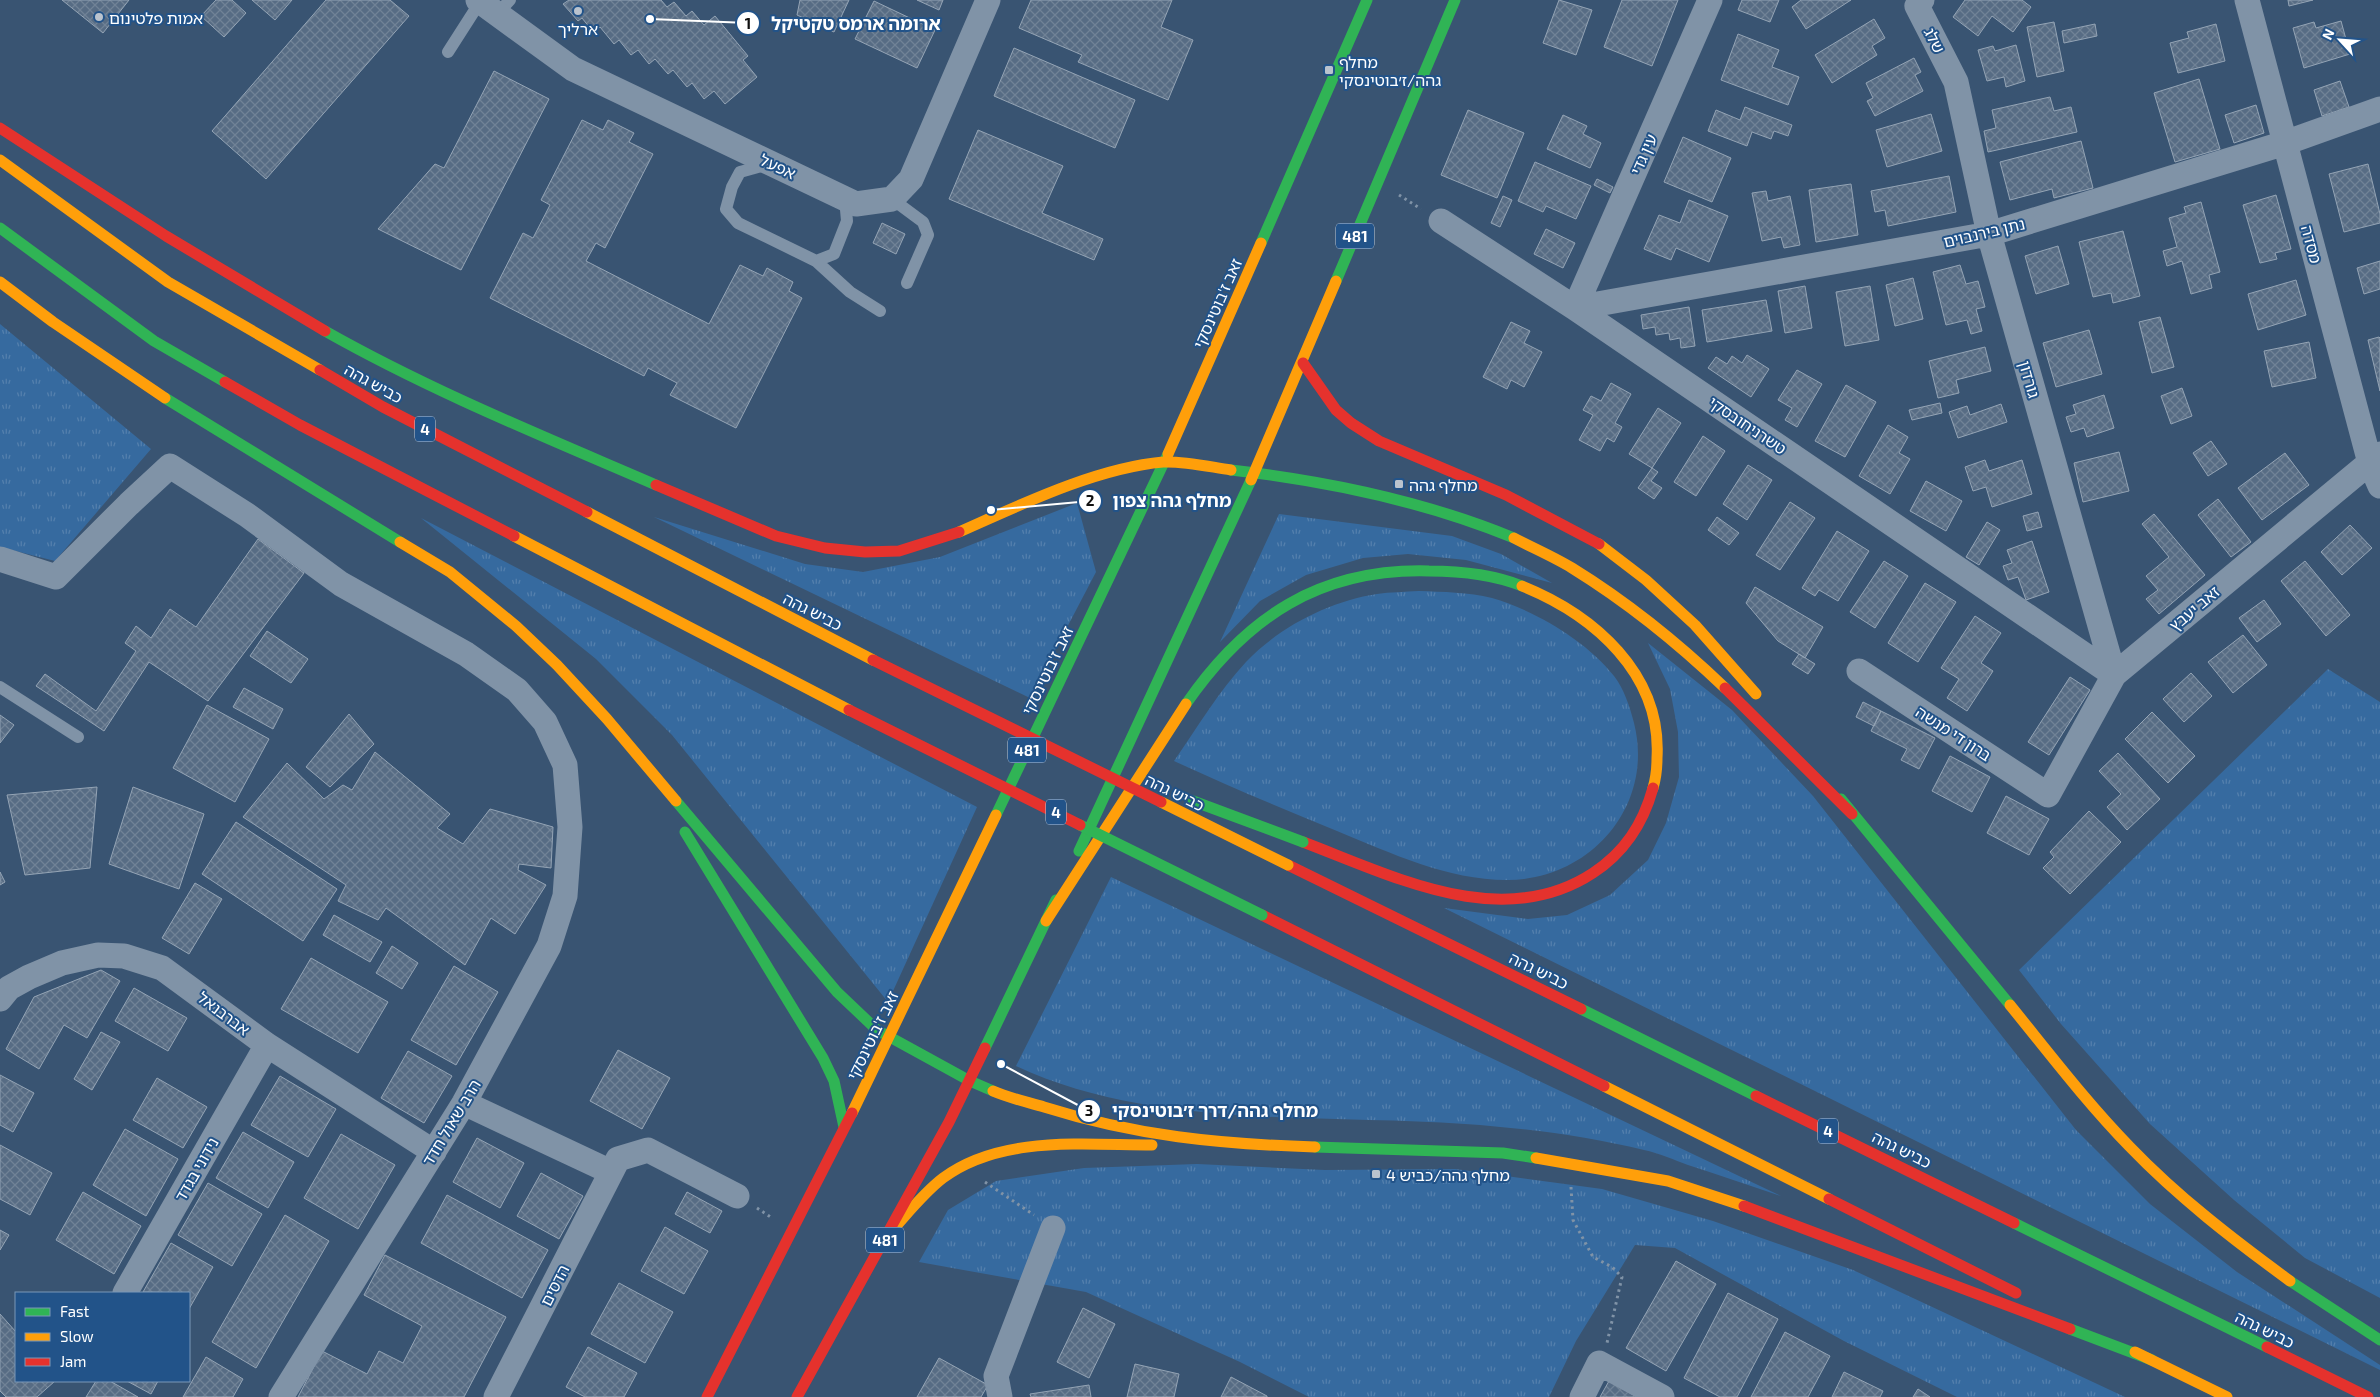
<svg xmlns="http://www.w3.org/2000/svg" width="2380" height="1397" font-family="'Exo 2','Noto Sans Hebrew',sans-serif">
	<defs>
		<pattern id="grass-tufts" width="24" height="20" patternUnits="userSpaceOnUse" patternTransform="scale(1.25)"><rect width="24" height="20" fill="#366a9f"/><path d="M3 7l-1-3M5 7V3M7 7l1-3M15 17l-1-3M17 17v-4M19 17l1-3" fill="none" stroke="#5480ad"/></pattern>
		<pattern id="building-cross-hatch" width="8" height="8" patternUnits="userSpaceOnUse" patternTransform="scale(1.25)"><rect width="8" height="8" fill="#576c84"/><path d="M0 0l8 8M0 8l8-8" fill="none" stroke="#708296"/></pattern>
	</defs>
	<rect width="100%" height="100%" fill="#395472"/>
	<path fill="url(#grass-tufts)" d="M0,324L151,449L55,561L0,547Z
		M1077,503L1096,572L1030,698L654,517L805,564L863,572L940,557Z
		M1279,514L1452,536L1501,554L1552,583L1466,560L1408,554L1363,558L1306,575L1260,601L1220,642Z
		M421,518L977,807L888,1002L672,735L596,659Z
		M1419,591C1443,592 1468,592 1492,598C1534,610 1587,641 1614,676C1624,689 1630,707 1634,723C1655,806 1590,880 1507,880C1447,880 1391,853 1337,831C1283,809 1228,786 1174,761C1197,728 1219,691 1246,662C1279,627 1330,601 1377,594C1390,592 1405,592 1419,591Z
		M1648,643L1732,710L1813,796L2076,1130L2150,1204L2237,1272L2380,1365V1370L1444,908L1528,919L1567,915L1610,895L1648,860L1666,823L1679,777L1678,732L1670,689Z
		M2328,669L2380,702V1298L2305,1258L2234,1200L2150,1124L2061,1024L2019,970Z
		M1111,877L1781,1196C1750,1186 1719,1175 1688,1165C1674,1160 1659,1153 1644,1150C1586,1136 1524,1128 1465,1124C1320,1114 1150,1129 1016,1066Z
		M1197,1164L1325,1170L1455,1169L1602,1189L1713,1221L1853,1270L2125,1397H1957L1844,1341L1675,1248L1635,1245L1576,1341L1549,1397H1309L1240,1362L1086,1292L919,1262L948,1210L996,1181L1084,1168Z"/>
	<path fill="url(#building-cross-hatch)" stroke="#94a4b5" d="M62,0H129L103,33Z
		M216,0H232L246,13L224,37L201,16Z
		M252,0H292L275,20Z
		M326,0H390L409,16L266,179L212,131Z
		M569,0H661L667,7L674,2L686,16L692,11L704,25L715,16L748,56L743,60L757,77L725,104L714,91L704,99L692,83L687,87L673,70L668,74L655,59L649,64L638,50L631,55L619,40L614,44L600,27L594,33L582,18L578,21L563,4Z
		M800,0H849L834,32L797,15Z
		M917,0H943L939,10Z
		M1031,0H1172L1161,27L1193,40L1168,100L1078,62L1082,55L1019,28Z
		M1559,0L1592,10L1576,55L1543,43Z
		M1622,0H1678L1652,66L1604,47Z
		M1742,0H1779L1770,22L1738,10Z
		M1851,0L1806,29L1792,7L1801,0Z
		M1965,0H2022L2031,7L2013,32L1992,16L1978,36L1953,17Z
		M2288,0H2313L2289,6Z
		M874,1L935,30L917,68L855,39Z
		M1874,19L1885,38L1872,46L1877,55L1832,83L1815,55Z
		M2341,21L2350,54L2304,68L2293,28L2314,22L2316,28Z
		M2054,22L2064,71L2037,77L2027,27Z
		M2095,24L2097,36L2064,43L2062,31Z
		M2216,24L2225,61L2178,73L2170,43L2189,38L2187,32Z
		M1738,34L1779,50L1772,67L1799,77L1788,105L1721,80Z
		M2016,45L2025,81L2006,87L2004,77L1987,81L1978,50L1993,46L1995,51Z
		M1014,48L1135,100L1115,148L994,96Z
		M1914,58L1921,72L1915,75L1923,91L1875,116L1867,101L1873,98L1866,83Z
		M494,71L549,99L461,270L378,229L435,164L444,168Z
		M2199,79L2220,149L2175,162L2154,93Z
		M2340,81L2349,107L2322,116L2314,90Z
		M2050,97L2054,111L2071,107L2077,132L1988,152L1984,131L1996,128L1992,110Z
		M2256,105L2264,133L2234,143L2225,115Z
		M1745,107L1792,125L1788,136L1774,131L1771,139L1752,132L1747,146L1708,131L1716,110L1740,120Z
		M1468,110L1524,133L1497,198L1441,175Z
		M1931,114L1942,151L1887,167L1876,130Z
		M1563,115L1587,126L1583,134L1601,143L1590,168L1547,149Z
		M582,120L603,130L608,120L634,133L629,142L653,154L605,248L596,243L586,261L709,324L740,265L763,276L767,268L793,282L789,291L802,298L736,428L670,395L677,383L648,368L644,376L490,298L523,233L533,238L550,205L541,200Z
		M978,130L1063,166L1042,213L1103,239L1094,260L949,199Z
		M1683,137L1731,158L1712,202L1664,182Z
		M2081,141L2093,188L2054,198L2052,189L2010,200L2000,162Z
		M1535,162L1591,186L1576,219L1546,206L1543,212L1518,201Z
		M2368,164L2380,214V223L2344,232L2329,174Z
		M1949,176L1956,212L1888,226L1885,210L1875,212L1871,191Z
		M1597,179L1613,187L1610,193L1594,185Z
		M1851,184L1858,235L1816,242L1809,190Z
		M1766,191L1768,201L1790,196L1800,245L1784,248L1781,237L1762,241L1752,193Z
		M2276,195L2291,249L2275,253L2277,259L2260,263L2243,205Z
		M1503,196L1512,200L1500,227L1491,223Z
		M1689,200L1728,216L1709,262L1676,248L1671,260L1644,249L1659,215L1680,223Z
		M2201,202L2220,272L2209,275L2212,288L2191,294L2182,261L2167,266L2163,251L2177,247L2169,218L2186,213L2184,207Z
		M882,223L905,234L896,254L873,243Z
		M1546,229L1575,243L1563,268L1534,254Z
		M2123,231L2140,296L2113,303L2111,293L2093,297L2079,242Z
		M2058,246L2069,284L2036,294L2025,256Z
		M2380,261V289L2364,294L2357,268Z
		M1960,265L1966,284L1978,281L1985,307L1976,309L1982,331L1971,334L1967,320L1946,325L1933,272Z
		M1913,278L1923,319L1895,326L1886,285Z
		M2296,280L2306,315L2258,330L2248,294Z
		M1805,286L1812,328L1785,333L1778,291Z
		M1870,286L1879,340L1845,346L1836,292Z
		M1766,300L1772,331L1707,342L1702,310Z
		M1689,307L1695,346L1681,348L1680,338L1670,340L1669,333L1656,335L1655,327L1643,329L1641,315Z
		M2160,317L2174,367L2152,373L2139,322Z
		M1511,322L1530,331L1524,343L1542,352L1524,387L1511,380L1507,389L1483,377Z
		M2089,330L2102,374L2056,387L2043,343Z
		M2379,337L2380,338V391L2368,340Z
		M2309,342L2316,378L2272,387L2264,351Z
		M1985,347L1991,371L1956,380L1959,393L1938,398L1929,361Z
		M1747,355L1769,369L1751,397L1708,368L1716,357L1727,364L1732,356L1742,363Z
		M1797,370L1822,384L1797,427L1785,420L1792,408L1778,400Z
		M1611,383L1631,394L1615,423L1622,427L1614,442L1607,438L1600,451L1579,440L1593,415L1583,410L1591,396L1601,401Z
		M1846,385L1876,402L1845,457L1815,441Z
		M2182,388L2192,416L2171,424L2161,396Z
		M2104,395L2114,428L2087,437L2084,428L2071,432L2066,417L2076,414L2073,405Z
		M1940,403L1942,413L1912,420L1909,410Z
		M2001,404L2007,422L1958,438L1949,412L1967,406L1970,415Z
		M1658,408L1681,423L1652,468L1629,454Z
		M1888,425L1908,437L1899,453L1910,459L1890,494L1859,476Z
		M1703,436L1725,451L1696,496L1674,482Z
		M2211,441L2227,464L2208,476L2193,453Z
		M2119,452L2129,491L2083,502L2074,463Z
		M2285,453L2309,485L2262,520L2238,488Z
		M1985,460L1989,471L2022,460L2032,494L1992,507L1986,487L1973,491L1965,467Z
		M1748,465L1772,480L1747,520L1723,504Z
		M1652,468L1658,472L1651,481L1662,488L1654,499L1638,488Z
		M1926,481L1962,501L1946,531L1910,511Z
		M2218,499L2251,542L2231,557L2198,515Z
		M1790,502L1815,518L1780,570L1756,555Z
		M2038,512L2042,527L2027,531L2023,516Z
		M2154,514L2205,575L2159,614L2146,599L2158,590L2146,576L2169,557L2142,524Z
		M1717,517L1739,533L1729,545L1708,530Z
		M1987,522L2000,530L1979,565L1966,557Z
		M2350,525L2372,548L2342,575L2321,552Z
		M1837,531L1869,551L1838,601L1819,590L1815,596L1802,588Z
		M258,539L304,573L208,701L149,662L104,731L36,686L45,674L96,711L136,651L125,643L136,626L151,638L170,609L196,627Z
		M2032,541L2049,592L2026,600L2018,577L2008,580L2003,566L2012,563L2007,550Z
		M1884,561L1908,576L1875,628L1850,612Z
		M2305,561L2350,615L2326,636L2281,581Z
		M1925,583L1956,602L1918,662L1888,643Z
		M1755,587L1823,627L1805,658L1778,641L1746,603Z
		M2264,600L2281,624L2257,642L2239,618Z
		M1975,616L2001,633L1981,663L1993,671L1967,711L1947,698L1959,679L1941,668Z
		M267,631L308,659L291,683L250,656Z
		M2243,635L2267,665L2233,693L2208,662Z
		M1799,654L1815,664L1808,674L1792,664Z
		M2191,673L2212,696L2184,722L2163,699Z
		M2070,677L2090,690L2049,755L2028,742Z
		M244,688L283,709L273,729L233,707Z
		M1863,702L1881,711L1874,726L1856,717Z
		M207,705L269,739L235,802L173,768Z
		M1881,711L1935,738L1919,769L1901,760L1907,749L1871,731Z
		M2152,712L2195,756L2168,783L2125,739Z
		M349,714L374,744L330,787L306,767Z
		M0,715L14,725L0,743Z
		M375,752L450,814L437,828L463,844L490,809L553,827L551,868L519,864L518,870L546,885L515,934L491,918L465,965L386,908L378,920L338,901L346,885L243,817L287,763L324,799L343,785L352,790Z
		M2118,753L2160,799L2127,830L2107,807L2121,794L2099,771Z
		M1950,756L1990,777L1972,812L1932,791Z
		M97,787L90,868L25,875L7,795Z
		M133,787L204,814L179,889L109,864Z
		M2006,796L2049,819L2029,855L1987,833Z
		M2089,811L2121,842L2070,894L2043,868L2054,857L2050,852Z
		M236,822L337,889L303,941L202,874Z
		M0,872L5,882L0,885Z
		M195,883L222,899L189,954L162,938Z
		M334,915L382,942L370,962L323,935Z
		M392,946L418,963L402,989L376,973Z
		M311,958L388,1002L358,1053L281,1009Z
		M454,966L498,992L456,1065L411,1040Z
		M101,970L120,981L87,1038L64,1025L39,1069L6,1049L34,997Z
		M134,988L187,1018L168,1051L115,1021Z
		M101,1032L120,1042L92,1090L74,1079Z
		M618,1050L670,1078L642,1129L590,1101Z
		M408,1051L452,1076L424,1123L381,1098Z
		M0,1075L34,1093L13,1132L0,1125Z
		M280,1076L336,1109L308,1157L251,1125Z
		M157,1078L207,1107L183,1148L133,1120Z
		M125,1129L178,1159L146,1216L93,1185Z
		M243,1132L294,1162L268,1208L216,1178Z
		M341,1134L395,1165L358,1229L304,1198Z
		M477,1138L524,1163L500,1208L453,1182Z
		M0,1145L52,1173L30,1215L0,1199Z
		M541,1173L583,1196L559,1239L517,1216Z
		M208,1183L262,1214L232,1266L178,1235Z
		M83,1192L141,1226L114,1274L56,1240Z
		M687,1192L722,1211L710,1233L675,1214Z
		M447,1195L548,1250L522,1298L421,1243Z
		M285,1215L329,1241L256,1368L212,1342Z
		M665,1227L708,1251L684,1294L641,1271Z
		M0,1230L9,1235L0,1250Z
		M171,1243L213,1267L189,1309V1293L143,1292Z
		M385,1255L506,1317L464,1397H298L322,1351L367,1374L379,1351L403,1363L422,1326L364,1295Z
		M1676,1261L1716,1284L1666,1371L1626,1348Z
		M619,1283L673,1312L645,1363L591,1334Z
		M1728,1293L1778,1319L1737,1397H1720L1684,1378Z
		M1083,1308L1115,1324L1089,1378L1057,1362Z
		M0,1314L16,1332V1381H55L37,1397H6L0,1391Z
		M1785,1332L1830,1356L1808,1397H1751Z
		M588,1347L637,1373L624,1397H585L566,1387Z
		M206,1357L243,1379L233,1397H183Z
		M939,1358L988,1385L981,1397H917Z
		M1135,1364L1179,1374L1174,1397H1127Z
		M1844,1372L1883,1391L1880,1397H1832Z
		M1231,1377L1267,1396V1397H1221Z
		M96,1381H110L138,1397H86Z
		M127,1381H158L151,1394Z
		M1609,1381L1637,1397H1600Z
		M1089,1385L1091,1397H1031L1030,1394Z
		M1918,1389L1930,1397H1913Z"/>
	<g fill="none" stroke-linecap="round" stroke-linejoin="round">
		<path stroke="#8093a7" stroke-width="3" stroke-dasharray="2.5 4" stroke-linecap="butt" d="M1399,195L1421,209
			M985,1182L1034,1215
			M1571,1187L1573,1220L1593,1257L1612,1267L1622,1277L1607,1343
			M757,1208L772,1218"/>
		<path stroke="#8093a7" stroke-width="12" d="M497,14L510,0
			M448,52L480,2
			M769,164L740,172L732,187L726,209L738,223L816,261L834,254L847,221L845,198
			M892,199L923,222L928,235L907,283
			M816,261L850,292L880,311
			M0,687L78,737"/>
		<path stroke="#8093a7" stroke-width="25" d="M478,0L573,69L856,204L892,199L911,179L988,0
			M1922,0L1917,6L1956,82L1989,234L2114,675
			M2247,0L2370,463L2380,486
			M1441,221L1575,308L2114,675
			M1575,308L1989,234L2285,143L2380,109
			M1575,308L1710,0
			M0,559L56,577L129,504L170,466L247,515L341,584L466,654L517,690L545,722L565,765L570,827L565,896L549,946L464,1103L281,1397
			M1859,671L2048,795L2114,675L2380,454
			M0,999L9,988L29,977L62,963L98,955L124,956L162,968L267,1045L434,1152
			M464,1103L611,1172
			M125,1293L267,1045
			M496,1397L618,1159L648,1150L737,1196
			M1000,1397L996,1376L1053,1228
			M1582,1397L1599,1363L1662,1397"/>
		<path stroke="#30b455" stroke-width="11" d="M0,228L154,341L225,382
			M1261,243L1367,0
			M1336,281L1455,0
			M325,331C431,391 545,437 656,485
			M165,398L400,542
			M1231,470C1328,481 1424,501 1514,538
			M1186,704C1246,617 1320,568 1429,571C1461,571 1492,574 1522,586
			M1841,799L2010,1005
			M676,801L837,992L877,1030L970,1081L993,1091
			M996,815L1168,454
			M685,832L823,1058L834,1081L844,1127
			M1079,851L1251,480
			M1581,1009L1756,1096
			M985,1048L1056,900
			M1315,1147L1503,1153L1536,1158
			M2014,1223L2267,1347
			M2290,1281L2380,1340
			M2070,1329L2152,1360"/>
		<path stroke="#ff9f0a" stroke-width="11" d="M0,160L168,282L320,370
			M0,282L53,322L165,398
			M1168,454L1261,243
			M1251,480L1336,281
			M587,512L873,660
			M959,532C1020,505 1096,468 1163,462C1185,461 1210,467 1231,470
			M514,536L849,710
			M1514,538C1533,548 1554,557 1572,568C1627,602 1678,643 1725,688
			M400,542L450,572L516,626L557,665L607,719L676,801
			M1599,544L1646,580L1695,625L1756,694
			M1522,586C1594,615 1662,674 1657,758C1657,768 1656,778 1653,788
			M1046,921L1186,704
			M2010,1005C2049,1053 2087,1103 2130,1147C2178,1197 2234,1240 2290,1281
			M1604,1086L1829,1199
			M993,1091C1009,1098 1027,1102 1044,1107C1136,1136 1219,1144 1315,1147
			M852,1113L996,815
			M1536,1158L1668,1181L1744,1206
			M887,1236C905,1217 922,1194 943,1178C1001,1135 1084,1145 1152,1145
			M2135,1352L2227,1397"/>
		<path stroke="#e5322d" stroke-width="11" d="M0,128L166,236L325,331
			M1303,363L1336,410L1351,423L1379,441L1506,495L1599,544
			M320,370L383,407L587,512
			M225,382L300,425L514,536
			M656,485L776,536L825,548L865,552L899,551L959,532
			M1725,688L1852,814
			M1303,842C1393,876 1502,933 1593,873C1625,852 1643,824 1653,788
			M1288,865L1581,1009
			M1262,915L1604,1086
			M1756,1096L2014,1223
			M1829,1199L2016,1293
			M1744,1206L2070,1329
			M2267,1347L2368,1397
			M707,1397L852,1113
			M797,1397L949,1122L985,1048"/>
		<path stroke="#30b455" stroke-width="11" d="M1193,801L1303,842
			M1080,825L1262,915"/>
		<path stroke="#ff9f0a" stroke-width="11" d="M1161,802L1288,865"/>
		<path stroke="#e5322d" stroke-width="11" d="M873,660L1161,802
			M849,710L1080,825"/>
	</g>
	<g fill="#bac3ce" stroke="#225389" stroke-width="2">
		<circle cx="578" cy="11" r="5"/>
		<circle cx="99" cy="17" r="5"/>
		<rect x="1324" y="65" width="10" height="10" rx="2.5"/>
		<rect x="1394" y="479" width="10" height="10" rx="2.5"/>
		<rect x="1371" y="1169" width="10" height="10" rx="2.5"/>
	</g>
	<g text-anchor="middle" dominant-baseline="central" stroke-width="4" stroke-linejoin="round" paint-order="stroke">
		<g fill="#225389" stroke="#bdcbdc" stroke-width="1">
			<rect x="1336" y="223.5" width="38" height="25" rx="4"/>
			<rect x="415" y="416.5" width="20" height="25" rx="4"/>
			<rect x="1008" y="737.5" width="38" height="25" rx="4"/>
			<rect x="1046" y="799.5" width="20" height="25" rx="4"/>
			<rect x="1818" y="1118.5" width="20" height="25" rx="4"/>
			<rect x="866" y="1227.5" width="38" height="25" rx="4"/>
		</g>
		<g font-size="15" font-weight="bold" fill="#fff">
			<text x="1355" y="236">481</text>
			<text x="425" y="429">4</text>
			<text x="1027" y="750">481</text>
			<text x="1056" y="812">4</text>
			<text x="1828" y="1131">4</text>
			<text x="885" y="1240">481</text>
		</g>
		<g font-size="16" fill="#fff" stroke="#225389" text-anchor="start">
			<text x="109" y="17">אמות פלטינום</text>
			<text x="578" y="28" text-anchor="middle">ארליך</text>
			<text x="1339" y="61">מחלף<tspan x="1339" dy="18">גהה/ז׳בוטינסקי</tspan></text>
			<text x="1409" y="484">מחלף גהה</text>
			<text x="1386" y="1174">מחלף גהה/כביש 4</text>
		</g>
		<g font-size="16" fill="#fff" stroke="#225389">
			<text transform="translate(1935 40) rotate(62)">שלג</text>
			<text transform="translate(1643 154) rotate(-66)">עין גדי</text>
			<text transform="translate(778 166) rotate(25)">אפעל</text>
			<text transform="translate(1984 232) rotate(-13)">נתן בירנבוים</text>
			<text transform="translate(2312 244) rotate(75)">מסדה</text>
			<text transform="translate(1217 303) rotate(-66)">זאב ז'בוטינסקי</text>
			<text transform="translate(2030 379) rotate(74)">גורדון</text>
			<text transform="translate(374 383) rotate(29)">כביש גהה</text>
			<text transform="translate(1748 425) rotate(34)">טשרניחובסקי</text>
			<text transform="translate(2194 608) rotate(-40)">זאב יעבץ</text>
			<text transform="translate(813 611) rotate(27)">כביש גהה</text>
			<text transform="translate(1047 670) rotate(-64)">זאב ז'בוטינסקי</text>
			<text transform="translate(1954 733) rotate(33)">ברון די מנשה</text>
			<text transform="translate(1175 792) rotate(26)">כביש גהה</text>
			<text transform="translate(1539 970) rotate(26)">כביש גהה</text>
			<text transform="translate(224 1013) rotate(37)">אברבנאל</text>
			<text transform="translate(872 1035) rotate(-64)">זאב ז'בוטינסקי</text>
			<text transform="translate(451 1122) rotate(-59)">הרב שאול חדד</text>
			<text transform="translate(1902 1149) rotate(26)">כביש גהה</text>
			<text transform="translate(196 1169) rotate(-60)">נידוני בגדד</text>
			<text transform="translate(554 1285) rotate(-63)">הדסים</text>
			<text transform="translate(2265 1329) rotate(26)">כביש גהה</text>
		</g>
	</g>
	<path fill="none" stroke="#fff" stroke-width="2" d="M650 19L748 23M991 510L1090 501M1001 1064L1089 1111"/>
	<g fill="#fff" stroke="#225389" stroke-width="2">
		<circle cx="650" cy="19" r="5"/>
		<circle cx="991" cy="510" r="5"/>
		<circle cx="1001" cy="1064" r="5"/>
		<circle cx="748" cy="23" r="12"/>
		<circle cx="1090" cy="501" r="12"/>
		<circle cx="1089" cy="1111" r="12"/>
	</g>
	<g font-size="15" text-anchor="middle" font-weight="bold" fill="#111">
		<text x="748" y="29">1</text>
		<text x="1090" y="506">2</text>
		<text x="1089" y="1116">3</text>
	</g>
	<g font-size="18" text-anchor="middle" font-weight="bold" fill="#fff" stroke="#225389" stroke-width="4" stroke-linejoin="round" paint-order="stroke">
		<text x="856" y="30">ארומה ארמס טקטיקל</text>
		<text x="1172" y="507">מחלף גהה צפון</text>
		<text x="1215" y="1117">מחלף גהה/דרך ז׳בוטינסקי</text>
	</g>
	<rect x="15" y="1292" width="175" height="90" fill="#225389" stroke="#7a98b8"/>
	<rect x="25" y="1308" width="25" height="8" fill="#30b455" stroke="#7a98b8"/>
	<text x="60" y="1317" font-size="15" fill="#ffffff">Fast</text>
	<rect x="25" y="1333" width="25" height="8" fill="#ff9f0a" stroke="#7a98b8"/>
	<text x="60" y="1342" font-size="15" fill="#ffffff">Slow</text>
	<rect x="25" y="1358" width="25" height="8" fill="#e5322d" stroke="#7a98b8"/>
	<text x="60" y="1367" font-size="15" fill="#ffffff">Jam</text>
	<g transform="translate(2340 40) rotate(296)" stroke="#225389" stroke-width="4" paint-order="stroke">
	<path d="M0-4L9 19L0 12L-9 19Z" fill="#ffffff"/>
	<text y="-8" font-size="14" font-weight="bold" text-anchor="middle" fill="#ffffff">N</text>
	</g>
</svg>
